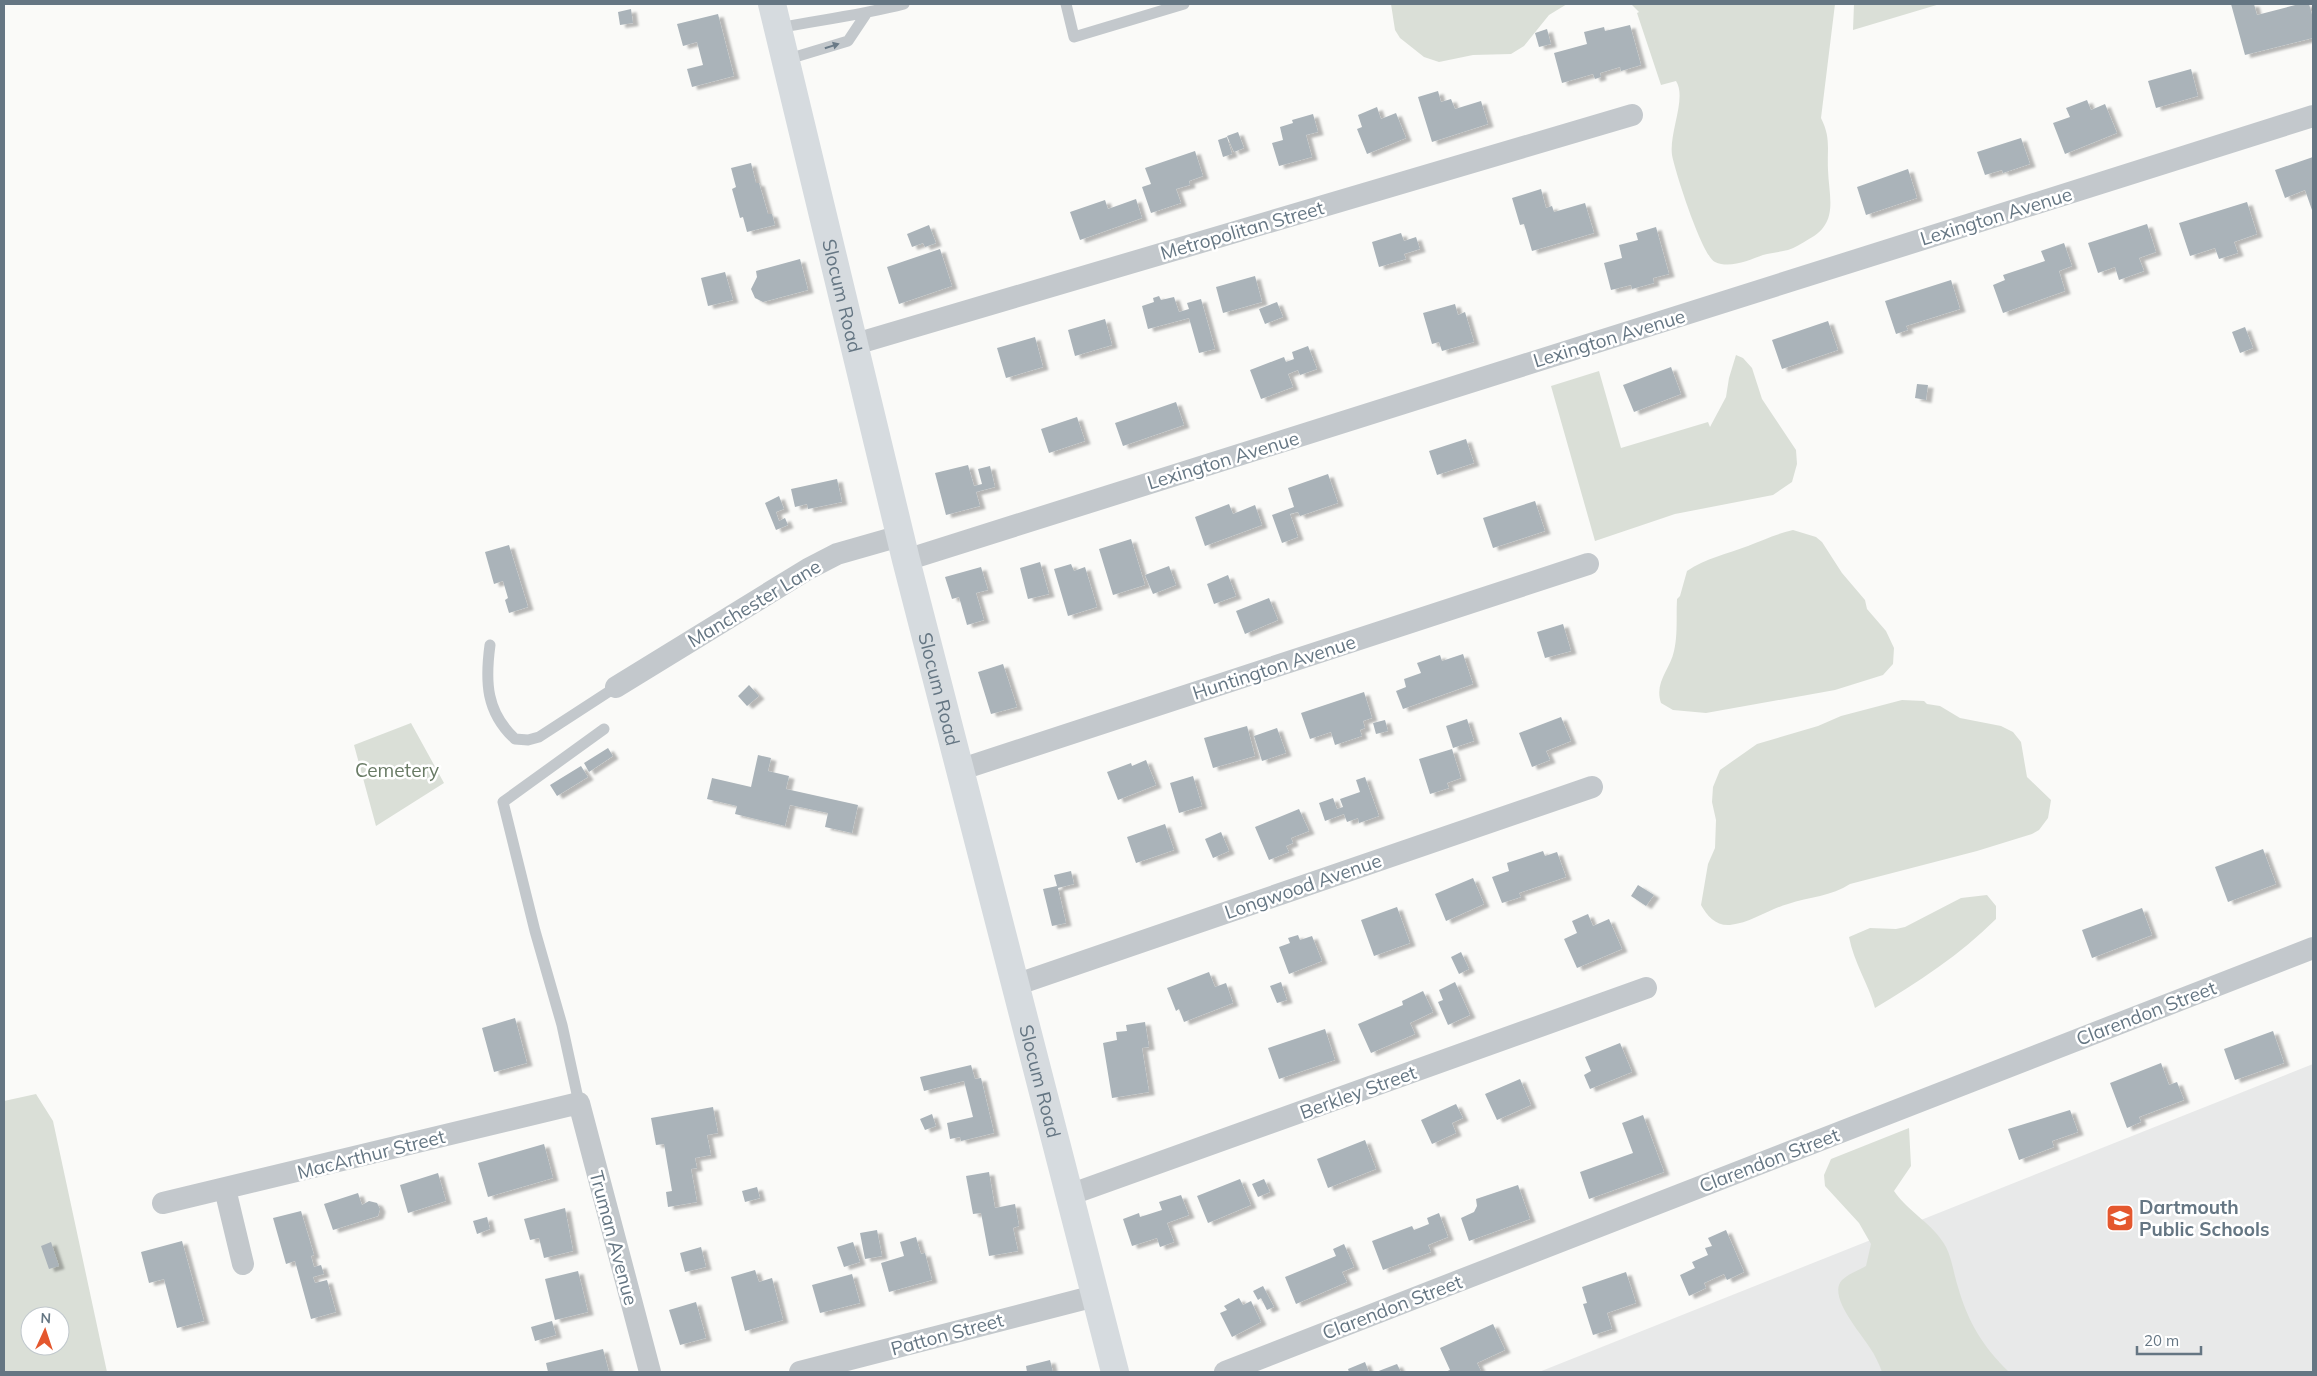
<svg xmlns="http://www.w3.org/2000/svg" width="2317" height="1376" font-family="Mulish,sans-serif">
	<defs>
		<filter id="shadow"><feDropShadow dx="5.5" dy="3" stdDeviation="1" flood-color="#0004"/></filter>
	</defs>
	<rect width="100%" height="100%" fill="#fafaf8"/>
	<path fill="#e8e9e9" d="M2313,1064V1372H1539Z"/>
	<path fill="#dadfd7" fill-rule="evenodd" d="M1391,4H1567L1549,15L1524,46L1511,54L1473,55L1439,62L1424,57L1400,38L1395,30Z
		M1631,4H1835L1821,118C1831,138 1827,148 1828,170C1829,198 1839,223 1809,239C1802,243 1795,248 1788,250C1780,252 1771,253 1763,255C1749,260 1730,269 1715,262C1702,256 1675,171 1672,155C1669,132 1687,98 1676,81L1661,85L1637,13L1639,12Z
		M1854,4H1940L1853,30Z
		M1736,355L1743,358L1752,368L1762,399L1796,450L1797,464L1792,482L1773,495L1675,514L1595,541L1551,386L1599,371L1621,448L1708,422L1710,427L1726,397L1729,378Z
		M1793,530L1816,537L1822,542L1842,573L1865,600L1867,609L1886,631L1894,648L1893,664L1883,675L1835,690L1706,713L1673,710L1661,703C1654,682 1670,670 1674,651C1678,635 1676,615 1677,599L1680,596L1687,571C1706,558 1727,554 1748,546C1763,540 1776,534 1793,530Z
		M1902,700L1924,701L1927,704L1940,706L1960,718L2001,726L2013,732L2021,742L2027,777L2051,800L2048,818L2039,830L2032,834L1977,851L1850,884C1832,896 1809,897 1788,904C1769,909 1751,923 1730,925C1716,926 1707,916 1701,905L1708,864L1715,848L1716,820L1712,802L1713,787L1720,770L1757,744L1818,726L1841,716Z
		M411,723L444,783L376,826L354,745Z
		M1987,895L1996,906V919C1960,955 1918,982 1875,1008C1868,983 1854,963 1849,937L1870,928L1896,929L1905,927L1961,898Z
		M36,1094L53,1121L107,1372H4V1101ZM30,1316H60V1346H30Z
		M1909,1128L1911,1166L1894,1191C1909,1213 1934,1224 1946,1247C1952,1259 1954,1275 1958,1287C1968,1322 1983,1347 2009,1372H1882C1879,1364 1875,1355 1870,1348C1861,1333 1827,1296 1842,1280C1848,1274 1859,1270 1866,1266L1871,1244L1859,1223L1825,1186L1824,1175L1831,1159Z"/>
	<path fill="#aab3b9" filter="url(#shadow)" d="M2231,4H2254L2257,15L2299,4H2309L2313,18V38L2245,55Z
		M631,9L633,23L620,25L618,12Z
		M718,14L734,76L692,87L687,69L703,65L697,42L683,46L677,24Z
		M1630,25L1641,65L1621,71L1620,67L1600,73L1601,77L1595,79L1593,74L1562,83L1554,53L1587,44L1584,32L1604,27L1605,31Z
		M1547,29L1551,44L1539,47L1535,33Z
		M2191,69L2198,96L2156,108L2148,81Z
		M1438,91L1441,102L1451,99L1455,109L1481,101L1488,124L1432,142L1418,97Z
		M2087,100L2091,110L2105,104L2117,133L2065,154L2053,123L2070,117L2066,108Z
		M1377,107L1381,119L1396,113L1406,138L1367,154L1357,129L1362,127L1358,115Z
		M1313,114L1318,132L1306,135L1312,157L1279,166L1272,143L1283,140L1280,127L1293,123L1292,120Z
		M1238,132L1244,148L1234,152L1227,136Z
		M1227,137L1232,154L1223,157L1218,140Z
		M2021,138L2030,164L2003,173L2002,170L1985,175L1977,152Z
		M1195,151L1203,176L1189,181L1190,185L1176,189L1181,203L1151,213L1142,187L1151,184L1145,168Z
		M2313,157V209L2312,210L2305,190L2285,198L2275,170Z
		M751,163L756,183H759L768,214H772L775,225L747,232L743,217L740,218L732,189L736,187L731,168Z
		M1908,169L1917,198L1866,215L1857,187Z
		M1541,189L1546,208L1552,206L1554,212L1585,203L1594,233L1532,251L1524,224L1520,225L1512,198Z
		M1136,199L1142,218L1080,240L1070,212L1105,200L1108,209Z
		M2247,202L2257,234L2234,242L2238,253L2219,259L2215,248L2190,256L2179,223Z
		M2147,224L2156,252L2139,258L2144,271L2119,280L2115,267L2098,273L2088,243Z
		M929,225L936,243L925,247L923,243L912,247L907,234Z
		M1656,227L1669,274L1653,278L1654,283L1632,289L1631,285L1611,290L1604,263L1622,258L1619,245L1638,240L1636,233Z
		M1401,233L1404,241L1416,237L1420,249L1404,254L1406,259L1379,267L1372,242Z
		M2064,243L2072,266L2059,271L2065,291L2003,313L1993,285L2005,280L2003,275L2045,261L2041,251Z
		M940,249L952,286L899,304L887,267Z
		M800,259L808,290L763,302L755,298L751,289L757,277L756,271Z
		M725,272L733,300L708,306L701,278Z
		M1255,276L1262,302L1223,313L1216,287Z
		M1951,280L1960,309L1906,326L1908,330L1896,334L1885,301Z
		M1159,296L1161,300L1174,297L1179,312L1189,309L1187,303L1201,299L1215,349L1199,353L1189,318L1148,329L1142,306L1154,302L1153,298Z
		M1277,302L1283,317L1265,324L1259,309Z
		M1455,304L1458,315L1465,312L1474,342L1442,351L1439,342L1432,344L1423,313Z
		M1105,319L1112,345L1075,356L1068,330Z
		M1828,321L1838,350L1782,369L1772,340Z
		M2245,327L2253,348L2240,353L2232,332Z
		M1035,337L1043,367L1006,378L997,348Z
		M1308,346L1317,369L1300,375L1298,370L1288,374L1293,387L1261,399L1250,370L1284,357L1286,362L1294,359L1292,352Z
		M1671,367L1681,394L1634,412L1623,385Z
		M1917,384L1928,385L1926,400L1915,398Z
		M1176,402L1184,425L1123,446L1115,423Z
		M1077,417L1085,441L1049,453L1041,429Z
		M1466,439L1474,463L1437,475L1429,451Z
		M968,465L974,486L982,484L978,469L990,466L995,487L976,492L980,506L946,515L935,473Z
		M1328,474L1338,503L1300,516L1298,512L1290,514L1298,537L1282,543L1272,515L1294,507L1288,488Z
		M837,479L842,502L808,509L807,504L795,507L791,489Z
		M779,496L784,509L776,512L779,521L785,518L788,525L776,530L765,503Z
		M1535,501L1545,531L1493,548L1483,518Z
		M1229,504L1233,514L1255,505L1262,525L1205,546L1195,517Z
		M1131,539L1145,585L1113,595L1099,549Z
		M509,545L528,607L509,613L505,600L508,598L503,581L494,584L485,552Z
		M1040,562L1049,594L1028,599L1020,568Z
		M1071,564L1074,571L1085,567L1097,607L1068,616L1054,569Z
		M1169,566L1176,585L1153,594L1145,575Z
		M981,567L988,590L976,593L984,620L967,625L959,597L952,599L945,577Z
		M1228,575L1236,596L1214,604L1207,584Z
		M1269,598L1278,620L1245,634L1236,611Z
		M1563,624L1571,651L1545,658L1537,632Z
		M1463,654L1473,684L1403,709L1396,691L1406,687L1404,679L1421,673L1417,663L1440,655L1442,661Z
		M1003,664L1017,707L991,714L978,672Z
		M749,685L759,696L747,706L738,696Z
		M1364,692L1372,718L1363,721L1365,728L1360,730L1362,736L1335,745L1331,732L1310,739L1301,713Z
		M1561,717L1571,741L1546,751L1550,760L1532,767L1519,733Z
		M1467,719L1474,741L1453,748L1446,726Z
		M1385,720L1388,731L1376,734L1373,723Z
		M1247,726L1255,756L1213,768L1204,738Z
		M1277,728L1286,753L1262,761L1254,736Z
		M608,748L613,756L589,772L584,763Z
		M1452,749L1461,778L1447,783L1449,788L1430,794L1419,759Z
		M758,755L771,758L768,771L789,776L786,789L858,805L852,833L825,827L828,813L790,805L785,826L735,814L737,806L707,799L712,778L751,787Z
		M1146,760L1156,785L1118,800L1107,772L1131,763L1132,766Z
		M581,766L588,777L557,796L550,785Z
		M1193,776L1202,806L1179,813L1170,783Z
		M1365,777L1379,816L1359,823L1358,818L1347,822L1344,814L1325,821L1319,803L1333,798L1337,809L1343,807L1340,799L1360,792L1356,780Z
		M1299,809L1309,831L1291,838L1293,843L1286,846L1289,852L1269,860L1255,827Z
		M1165,824L1174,850L1136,863L1127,837Z
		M1221,832L1229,851L1213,858L1205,839Z
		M2263,849L2276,884L2228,902L2215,867Z
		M1543,851L1545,856L1557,852L1566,877L1519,893L1521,897L1502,903L1492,877L1509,871L1507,863Z
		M1071,871L1074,884L1058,888L1066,923L1052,926L1043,889L1057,886L1054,875Z
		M1473,878L1484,904L1446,921L1435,894Z
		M1638,885L1654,895L1646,906L1631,896Z
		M1397,907L1410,943L1374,956L1361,920Z
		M2142,908L2152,935L2092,958L2082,930Z
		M1588,914L1593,926L1609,919L1622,949L1577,968L1564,939L1577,933L1572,921Z
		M1298,935L1300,940L1312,936L1322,961L1289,974L1279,947L1290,943L1288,938Z
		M1461,952L1469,969L1459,974L1451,957Z
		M1209,972L1215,987L1226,983L1233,1003L1184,1022L1179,1009L1176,1011L1167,988Z
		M1281,982L1287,1000L1277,1003L1270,986Z
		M1455,982L1470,1015L1448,1025L1438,1002L1443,1000L1439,990Z
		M1423,991L1433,1012L1410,1023L1415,1034L1371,1053L1358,1024L1403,1005L1402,1001Z
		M515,1018L527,1063L494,1072L482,1028Z
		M1145,1022L1149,1047L1142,1048L1149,1092L1112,1098L1103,1043L1117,1040L1116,1032L1127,1031L1126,1025Z
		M1325,1029L1335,1060L1279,1079L1268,1048Z
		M2273,1031L2284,1063L2235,1080L2224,1049Z
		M1620,1043L1632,1072L1590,1089L1584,1075L1591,1071L1585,1057Z
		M2161,1063L2169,1085L2177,1082L2184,1100L2139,1117L2141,1122L2127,1128L2110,1083Z
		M971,1065L975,1079L981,1078L994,1133L961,1141L960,1137L950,1139L947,1123L973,1117L964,1081L924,1091L920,1077Z
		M1520,1079L1531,1105L1497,1120L1485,1094Z
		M1456,1104L1463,1118L1452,1123L1456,1133L1432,1144L1421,1120Z
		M713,1107L718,1133L707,1135L711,1155L695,1158L697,1168L691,1169L697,1202L668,1207L666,1192L672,1191L664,1144L656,1145L651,1118Z
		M2070,1110L2078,1132L2052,1141L2054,1147L2019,1160L2008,1129Z
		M932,1114L936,1126L925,1130L920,1119Z
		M1643,1115L1664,1172L1589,1199L1580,1172L1633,1153L1622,1123Z
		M1365,1140L1376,1169L1328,1188L1317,1159Z
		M544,1144L553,1178L488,1197L478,1163Z
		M989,1172L995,1208L1015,1204L1019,1226L1013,1228L1018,1251L989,1256L981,1213L973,1214L966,1176Z
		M438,1173L446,1201L408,1213L400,1185Z
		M1240,1179L1251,1205L1208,1223L1197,1196Z
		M1264,1179L1270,1192L1258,1197L1252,1184Z
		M1518,1185L1530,1219L1469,1241L1461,1218L1474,1212L1477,1206L1476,1199Z
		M757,1187L760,1198L745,1202L742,1191Z
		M358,1193L362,1205L369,1201L377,1203L380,1209L378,1216L333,1230L324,1204Z
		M1181,1195L1189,1215L1167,1223L1174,1242L1160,1247L1157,1238L1132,1246L1123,1219L1139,1213L1140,1217L1162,1210L1159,1202Z
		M565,1208L573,1251L544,1258L539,1238L530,1240L524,1219Z
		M301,1211L314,1255L311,1256L314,1267L321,1265L324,1274L313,1277L315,1283L327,1280L336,1312L311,1319L295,1261L286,1264L273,1218Z
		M1439,1213L1448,1237L1428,1245L1431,1252L1383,1270L1372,1241L1412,1226L1414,1230L1429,1224L1427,1218Z
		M487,1217L490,1229L477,1234L473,1221Z
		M877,1230L882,1256L865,1259L860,1233Z
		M1726,1230L1744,1272L1727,1280L1724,1274L1704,1283L1706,1288L1689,1296L1680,1275L1695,1268L1692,1262L1708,1255L1705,1248L1712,1246L1708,1238Z
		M916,1237L921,1254L925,1253L932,1280L889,1292L881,1263L904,1256L900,1242Z
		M182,1241L204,1321L177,1328L164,1279L149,1283L141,1252Z
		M51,1242L59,1266L49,1269L41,1246Z
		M853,1242L860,1262L844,1267L837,1247Z
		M1344,1244L1354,1267L1342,1272L1347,1282L1296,1304L1285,1277L1336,1256L1333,1249Z
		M701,1247L706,1267L685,1272L680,1253Z
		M755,1270L759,1282L772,1278L783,1320L745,1331L731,1277Z
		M578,1271L588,1312L555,1320L545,1279Z
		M1626,1272L1636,1303L1607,1313L1612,1329L1593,1335L1583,1304L1587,1303L1582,1287Z
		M852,1274L860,1303L820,1313L812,1285Z
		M1263,1286L1274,1307L1267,1310L1261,1298L1258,1300L1253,1291Z
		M1239,1298L1243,1305L1251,1301L1261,1322L1232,1337L1220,1313L1227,1310L1224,1306Z
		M696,1302L706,1338L680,1345L669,1310Z
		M552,1321L556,1335L535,1341L531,1327Z
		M1493,1324L1505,1350L1477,1363L1481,1371L1478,1372H1445L1450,1370L1440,1348Z
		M603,1349L609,1372H548L546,1363Z
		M1050,1360L1053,1372H1027L1026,1366Z
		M1365,1362L1369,1372H1349L1348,1369Z
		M1397,1364L1401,1372H1376Z"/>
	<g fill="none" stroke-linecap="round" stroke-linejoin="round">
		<path stroke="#c3c8cc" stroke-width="11" d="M1066,4L1074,37L1184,4
			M778,28C820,20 862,15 904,4
			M785,60L848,41L866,14
			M490,645C485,682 486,712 515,739L528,740L539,737L616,687
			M579,1103L562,1025L535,931L503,802L604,729"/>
		<path stroke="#c3c8cc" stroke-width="22" d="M852,345L1632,115
			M906,560L2313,116
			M616,687L808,569L837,554L900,536
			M959,770L1588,564
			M1015,985L1592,787
			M225,1189L243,1264
			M1069,1195L1646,988
			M163,1203L579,1103L650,1372
			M800,1372L1095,1296
			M1225,1372L2313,948"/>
		<path stroke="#d6dbdf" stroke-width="28" id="s1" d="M772,4L906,560L1115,1372"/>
	</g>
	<defs><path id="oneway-solid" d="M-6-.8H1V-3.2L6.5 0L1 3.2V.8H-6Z" transform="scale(1.25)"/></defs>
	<use fill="#6a7a87" href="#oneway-solid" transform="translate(832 46) rotate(-17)"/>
	<defs>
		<symbol id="school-square" viewBox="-11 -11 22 22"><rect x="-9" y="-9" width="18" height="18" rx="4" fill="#e4572e" stroke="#fff"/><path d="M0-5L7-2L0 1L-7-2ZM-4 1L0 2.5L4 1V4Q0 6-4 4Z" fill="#fff"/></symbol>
	</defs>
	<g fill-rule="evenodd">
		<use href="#school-square" x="2104" y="1202" width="32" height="32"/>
	</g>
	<g text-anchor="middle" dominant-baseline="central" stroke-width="5" stroke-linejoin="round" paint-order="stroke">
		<g font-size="19" fill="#657683" stroke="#fff">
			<text transform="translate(1996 216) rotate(-17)">Lexington Avenue</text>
			<text transform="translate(1242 230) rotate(-16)">Metropolitan Street</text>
			<text stroke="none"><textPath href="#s1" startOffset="300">Slocum Road</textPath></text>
			<text transform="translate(1609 338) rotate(-17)">Lexington Avenue</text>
			<text transform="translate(1223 460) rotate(-17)">Lexington Avenue</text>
			<text transform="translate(754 603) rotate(-31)">Manchester Lane</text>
			<text transform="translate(1274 667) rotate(-18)">Huntington Avenue</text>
			<text stroke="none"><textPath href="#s1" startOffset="705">Slocum Road</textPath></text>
			<text transform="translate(1303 886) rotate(-19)">Longwood Avenue</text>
			<text transform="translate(2146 1013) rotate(-21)">Clarendon Street</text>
			<text stroke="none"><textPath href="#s1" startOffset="1110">Slocum Road</textPath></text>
			<text transform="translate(1358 1092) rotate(-20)">Berkley Street</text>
			<text transform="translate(371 1154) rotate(-14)">MacArthur Street</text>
			<text transform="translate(1769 1160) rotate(-21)">Clarendon Street</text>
			<text transform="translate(614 1238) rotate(75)">Truman Avenue</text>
			<text transform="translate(1392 1307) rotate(-21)">Clarendon Street</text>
			<text transform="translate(947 1334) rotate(-15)">Patton Street</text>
		</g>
		<g font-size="19" fill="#687a64" stroke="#fff">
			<text x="397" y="770">Cemetery</text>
		</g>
		<g font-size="19" font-weight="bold" fill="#657683" stroke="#fff" text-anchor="start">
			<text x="2139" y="1207">Dartmouth<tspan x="2139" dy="22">Public Schools</tspan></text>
		</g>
	</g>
	<rect width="2317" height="1376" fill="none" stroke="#657683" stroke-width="10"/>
	<g transform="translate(45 1331) rotate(3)"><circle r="24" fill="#ffffff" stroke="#c1c8cd"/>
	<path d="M0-4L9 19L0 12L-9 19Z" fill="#e4572e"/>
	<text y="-8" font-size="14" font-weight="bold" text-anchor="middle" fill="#657683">N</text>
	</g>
	<path d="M2137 1346v8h64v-8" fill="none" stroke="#657683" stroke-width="2.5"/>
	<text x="2144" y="1346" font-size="15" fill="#657683" stroke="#ffffff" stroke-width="4" paint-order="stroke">20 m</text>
</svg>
